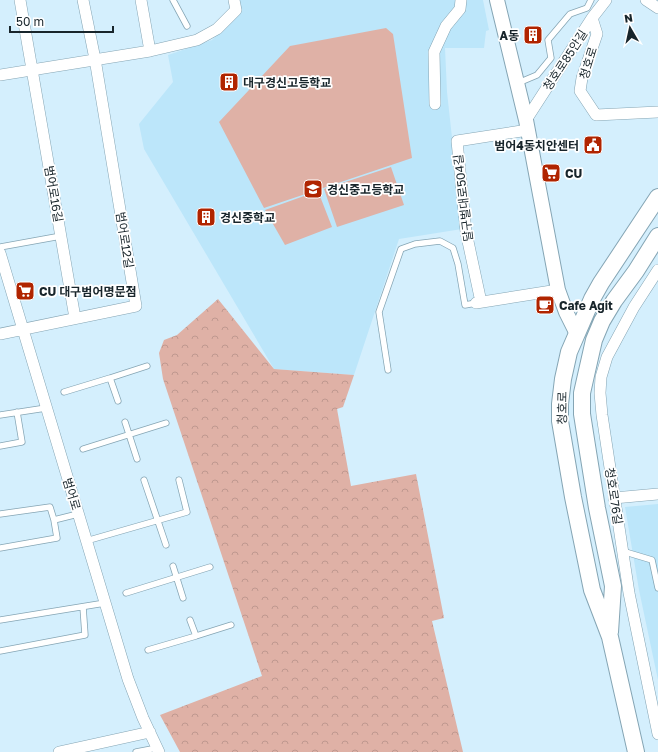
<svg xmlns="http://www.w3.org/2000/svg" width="658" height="752" font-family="'Golos Text','Noto Sans KR',sans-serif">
	<defs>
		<pattern id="forest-crowns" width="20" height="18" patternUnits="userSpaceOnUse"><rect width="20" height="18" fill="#dfb1a6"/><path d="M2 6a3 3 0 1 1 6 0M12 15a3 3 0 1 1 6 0" fill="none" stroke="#bf988f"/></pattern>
	</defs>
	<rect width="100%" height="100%" fill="#d4effd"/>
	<path fill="#bce6fa" d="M237,0H483L489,30L486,31L484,48H445L447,92L462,229L399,239L354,375L274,369L144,149L139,124L173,82L168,55L212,40L239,13Z
		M658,504V680L639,590L625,507Z"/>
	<path fill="url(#forest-crowns)" d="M218,299L274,369L354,375L343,407L337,409L351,486L416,474L444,618L432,621L463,752H180L160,715L262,676L163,379L159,353L164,340L177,335Z"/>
	<path fill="#dfb1a6" d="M386,28L393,34L412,158L264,208L219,122L290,46Z
		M391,167L404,205L337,227L324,189Z
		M318,191L332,227L285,245L265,210Z"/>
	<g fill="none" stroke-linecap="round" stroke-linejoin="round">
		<defs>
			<path id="service" d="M173,0L187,26
				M518,83L537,75L551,58L548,40L570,14L587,8L591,0
				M0,247L61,236
				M388,370L379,312L401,249L415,244L440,241L453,248L458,264L465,305L476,303
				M110,378L147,366
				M64,392L110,378L118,401
				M0,415L46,408
				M125,422L137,459
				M0,446L22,442L17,412
				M83,449L166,423
				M144,480L166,545
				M0,514L50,507L54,520L78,514
				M86,541L187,512L179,480
				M0,548L57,538L54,520
				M622,551L652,560L658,588
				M173,566L183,598
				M126,593L210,567
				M0,620L105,603
				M196,636L231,625
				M148,650L196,636L190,620
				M0,651L85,635L83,607
				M136,752L157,748"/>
			<path id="minor" d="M20,0L75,318
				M141,0L150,51
				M646,0L658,8
				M592,18L597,34L582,78L580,91L596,115L658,112
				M0,75L150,51L197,40L217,29L236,10L234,0
				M435,104L434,52L446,26L460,9L461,0
				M526,120L592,18L606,0
				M0,253L128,679L143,718L159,752
				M658,270L634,307L607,357L601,377L600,393L602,415L629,593L658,734
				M481,302L466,232L457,141L528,130
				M476,303L558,290
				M0,334L136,306L95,59L83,0
				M614,498L658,494
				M59,752L150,732"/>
			<path id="tertiary" d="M497,0L526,120L558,290L566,312L577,334"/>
			<path id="secondary" d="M610,632L613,586L597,508L588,452L582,414V393L594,340L602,321L614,301L636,271L658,236
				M636,752L610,637L592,590L573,497L560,421V404L563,379L569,352L592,299L601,283L658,197"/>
		</defs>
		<use href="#service" stroke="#85a5b4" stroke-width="7"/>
		<use href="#minor" stroke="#85a5b4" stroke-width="12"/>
		<use href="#tertiary" stroke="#85a5b4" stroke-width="16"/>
		<use href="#secondary" stroke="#85a5b4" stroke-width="18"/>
		<use href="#service" stroke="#fff" stroke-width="5.5"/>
		<use href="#minor" stroke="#fff" stroke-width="11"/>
		<use href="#tertiary" stroke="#fff" stroke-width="14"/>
		<use href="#secondary" stroke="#fff" stroke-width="16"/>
	</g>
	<defs>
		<symbol id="building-square" viewBox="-11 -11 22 22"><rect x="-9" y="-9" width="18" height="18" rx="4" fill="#b02400" stroke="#fff"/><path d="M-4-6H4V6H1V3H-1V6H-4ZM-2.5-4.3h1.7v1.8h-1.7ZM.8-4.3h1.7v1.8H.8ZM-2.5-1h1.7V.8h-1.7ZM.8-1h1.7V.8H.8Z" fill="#fff"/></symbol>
		<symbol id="civic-square" viewBox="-11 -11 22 22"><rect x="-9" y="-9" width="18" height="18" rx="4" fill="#b02400" stroke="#fff"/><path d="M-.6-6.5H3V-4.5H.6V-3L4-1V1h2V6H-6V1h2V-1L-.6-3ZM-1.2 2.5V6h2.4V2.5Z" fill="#fff"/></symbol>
		<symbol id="supermarket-square" viewBox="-11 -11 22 22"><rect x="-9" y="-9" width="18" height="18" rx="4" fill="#b02400" stroke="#fff"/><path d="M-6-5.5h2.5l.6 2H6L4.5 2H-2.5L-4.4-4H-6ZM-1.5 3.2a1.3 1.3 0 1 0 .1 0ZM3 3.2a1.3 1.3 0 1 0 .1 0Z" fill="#fff"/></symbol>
		<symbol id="school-square" viewBox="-11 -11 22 22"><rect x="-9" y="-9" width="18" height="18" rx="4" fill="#b02400" stroke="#fff"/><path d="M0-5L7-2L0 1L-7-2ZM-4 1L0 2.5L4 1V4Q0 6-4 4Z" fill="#fff"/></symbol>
		<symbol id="cafe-square" viewBox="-11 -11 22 22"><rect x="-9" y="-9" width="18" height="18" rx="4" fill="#b02400" stroke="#fff"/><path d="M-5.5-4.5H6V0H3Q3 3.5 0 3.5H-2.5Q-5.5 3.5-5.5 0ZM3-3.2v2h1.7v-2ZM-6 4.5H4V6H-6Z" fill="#fff"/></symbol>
	</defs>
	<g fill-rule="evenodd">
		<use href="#building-square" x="522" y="24" width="22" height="22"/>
		<use href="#building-square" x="218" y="71" width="22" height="22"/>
		<use href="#civic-square" x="582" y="134" width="22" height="22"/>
		<use href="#supermarket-square" x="540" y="162" width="22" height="22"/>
		<use href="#school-square" x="302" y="178" width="22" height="22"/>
		<use href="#building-square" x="195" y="206" width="22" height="22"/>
		<use href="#supermarket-square" x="14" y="280" width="22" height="22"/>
		<use href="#cafe-square" x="534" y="294" width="22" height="22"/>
	</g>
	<g text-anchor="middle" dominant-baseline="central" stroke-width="3.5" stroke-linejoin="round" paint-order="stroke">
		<g font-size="12" font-weight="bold" fill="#18252b" stroke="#fff" text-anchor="start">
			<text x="519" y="35" text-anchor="end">A동</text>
			<text x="243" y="82">대구경신고등학교</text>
			<text x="579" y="145" text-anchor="end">범어4동치안센터</text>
			<text x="565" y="173">CU</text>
			<text x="327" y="189">경신중고등학교</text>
			<text x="220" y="217">경신중학교</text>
			<text x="39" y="291">CU 대구범어명문점</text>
			<text x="559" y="305">Cafe Agit</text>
		</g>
		<g font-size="12" fill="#18252b" stroke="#fff">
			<text transform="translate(565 60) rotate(-57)">청호로85안길</text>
			<text transform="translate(588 63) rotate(-73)">청호로</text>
			<text transform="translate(54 194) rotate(80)">범어로16길</text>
			<text transform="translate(463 198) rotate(-97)">달구벌대로504길</text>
			<text transform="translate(125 240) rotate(81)">범어로12길</text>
			<text transform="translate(562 408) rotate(-89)">청호로</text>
			<text transform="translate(72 494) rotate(73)">범어로</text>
			<text transform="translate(614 496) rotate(81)">청호로76길</text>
		</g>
	</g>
	<g transform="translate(630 28) rotate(351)" stroke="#ffffff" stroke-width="3" paint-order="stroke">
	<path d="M0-3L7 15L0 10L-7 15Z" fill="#18252b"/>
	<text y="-6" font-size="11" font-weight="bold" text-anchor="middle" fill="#18252b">N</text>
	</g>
	<path d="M10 26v6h103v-6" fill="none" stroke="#18252b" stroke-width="2"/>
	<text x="16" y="26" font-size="12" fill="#18252b" stroke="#ffffff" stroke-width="3" paint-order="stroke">50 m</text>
</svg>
